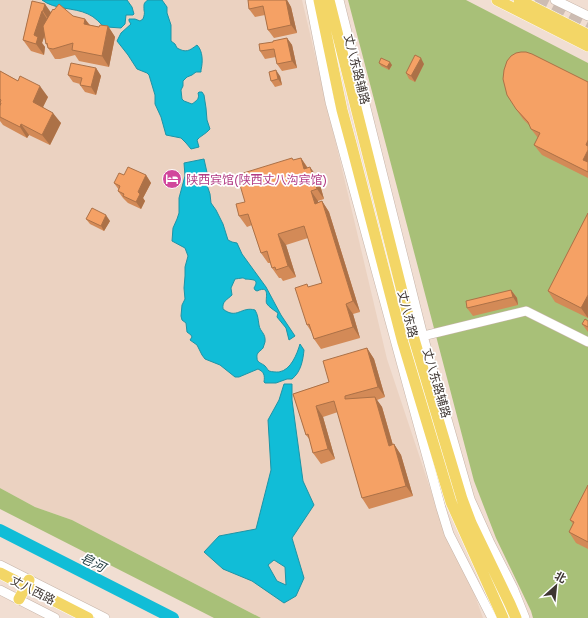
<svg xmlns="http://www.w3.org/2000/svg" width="588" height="618" font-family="'Golos Text','Noto Sans SC',sans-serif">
	<rect width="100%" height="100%" fill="#f1ded2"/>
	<path fill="#ebd2c1" d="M0,0H302L387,359L436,506L472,587L483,618H261L72,520L35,507L0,488Z"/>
	<path fill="#a8c078" d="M348,0H466L588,63V618H533L531,611L496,538L474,481Z
		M0,488L35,507L72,520L261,618H214L0,509Z"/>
	<path fill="#11bdd7" stroke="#1e94a6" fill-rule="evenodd" d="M42,0H127L132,7L134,14L133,15H126L125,24L121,28L107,27L105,28C100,23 95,17 88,14C73,7 55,10 42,0Z
		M148,0H162L167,7V13L171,25V41L175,44L177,48C186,53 189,51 197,45C203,51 203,62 201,70V72H196L192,75L187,77L183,81V86L181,90L182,99L184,101L192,104C196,101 200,99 198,93L199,92H202L204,95L206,108L207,120L210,129C206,134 200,136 197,140L199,147L191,149L186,143L181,138L166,135L161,117L155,104V95L149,75L147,73L137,69L128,55L117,41L121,33L131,24L129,21V19H135L140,21L143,19C144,16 145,13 144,10C144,5 143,3 148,0Z
		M204,159L208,177L207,185L210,194L211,203L216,210L223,224L228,240L232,242L237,243L242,254L266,287L281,315L295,336L289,340L286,328L277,317L278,313C275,311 269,307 267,304C264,301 272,284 257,291L255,290L254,288C260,278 251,280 245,279C244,278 243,278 242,278C240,278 237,279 235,279L231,288L232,295C227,300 222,301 223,309C237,320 241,306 255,310C258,315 258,319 259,325C260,332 266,333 265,342C264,344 264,346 263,348C261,351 256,352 257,358C257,363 262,363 265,366C267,368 267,369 269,371C272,372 276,372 279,372C291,370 297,354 300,344L304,350C303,360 301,372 292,379H287L276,383H265L264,382C265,375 264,372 258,369L239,377H235L220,365L205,359L202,355L197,345L190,340L192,337L191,335L187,332L186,323L182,320L181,316L182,305L185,299L184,288L185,276V267L188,256L185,248L172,241L173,228L177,219L179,213V198L185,176L184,163Z
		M284,384H292V400L303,481L314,505L292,538L304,578L296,596L284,603L252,581L223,569L204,552L219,536L256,529L271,470L268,420L279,400ZM274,560L285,567L286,585L277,581L268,565Z"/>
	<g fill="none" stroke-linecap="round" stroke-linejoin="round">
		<path stroke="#11bdd7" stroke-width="12" d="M0,530L173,618"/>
		<path stroke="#cdbcb2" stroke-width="13" stroke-dasharray="13 6" stroke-linecap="butt" d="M535,0L588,27"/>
		<defs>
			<path id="minor" d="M310,0L330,102L441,508L449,534L492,618
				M339,0L423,336L470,499L490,543L513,588L525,618
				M555,0L588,16
				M418,338L423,336L526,311L588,342
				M0,565L105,618
				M0,590L55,618"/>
			<path id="major" d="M319,0L342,110L352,147L403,343L451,502L503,618
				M329,0L414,339L462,499L471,523L510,604L516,618
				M497,0L588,46
				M519,0L588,35
				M0,573L88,618
				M19,599L29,580"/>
		</defs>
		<use href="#minor" stroke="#c6b4a8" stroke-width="10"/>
		<use href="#major" stroke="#fff" stroke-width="12"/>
		<use href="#minor" stroke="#fff" stroke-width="9"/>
		<use href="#major" stroke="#f3d666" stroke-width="11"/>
	</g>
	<path fill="#d38a57" d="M248,0H287L291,7L297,33L274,38L268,30L265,15L255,17L249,9Z
		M32,1L51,12L85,19L90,25L99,27L108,26L115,37L109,67L79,61L75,55L60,59H55L48,48L46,44L44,37L42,43L45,47L44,55L31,51L23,40Z
		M287,38L292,45L297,68L282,71L277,64L276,57L265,59L260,51L273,42Z
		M379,63L392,65L389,70L381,66Z
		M424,64L415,82L409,79L406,73Z
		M96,68L101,76L96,95L85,92L80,85V84L73,82L68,75Z
		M0,71L48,97L43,107L61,123L50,145L29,135L27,138L3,125L0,121Z
		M280,76L282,85L275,87L271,81Z
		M588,82V178L542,155L534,145L538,138L531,129L530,126L523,119L516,109Z
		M301,158L308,168L318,178L324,199L318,201V202L322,201L329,212L360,312L353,314L360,338L321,349L314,339L312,333L307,325L309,287L322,283L308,238L286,245L296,277L283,281L281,278H279L272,268L270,263H268L261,253L252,225L247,227L239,216L245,202L294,160Z
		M124,175H146L151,183L143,198L145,201L141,209L128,203L123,198L118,191L119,190L114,183Z
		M588,213V318L555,302L548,291Z
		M86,219L110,221L104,231L90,224Z
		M511,290L517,298L518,305L473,316L467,308Z
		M588,321V332L582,324Z
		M367,348L374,359L385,397L377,400L382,407L393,445L394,444L401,455L413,496L369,509L362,498L338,412L323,417L335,459L321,464L313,453L310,440L306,435L293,394L329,382Z
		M588,485V549L576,543L569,532L573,524L570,520Z"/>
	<path fill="#ac7147" d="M283,0H287L291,7L297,33L291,25Z
		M45,4L52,14L50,22L43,11Z
		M42,11L49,22L42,43L45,47L44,55L36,44L34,35Z
		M85,19L93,30L84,24Z
		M108,26L115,37L109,67L102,56Z
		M287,38L292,45L297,68L292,61Z
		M421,58L424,64L415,82L411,76Z
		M390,62L392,65L389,70L387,67Z
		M96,68L101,76L96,95L91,87Z
		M276,70L280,76L282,85L278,79Z
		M40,86L48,97L40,113L33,102Z
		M53,113L61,123L50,145L42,135Z
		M21,124L29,135L27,138L20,127Z
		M588,140V148L586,145Z
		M588,150V166L583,160Z
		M301,158L308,169H304Z
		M310,167L318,178L324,199L317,189Z
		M146,175L151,183L143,198L145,201L141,209L136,202L138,192Z
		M311,191L318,201L322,214L315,204Z
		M322,201L329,212L360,312L353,301Z
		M106,215L110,221L104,231L101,226Z
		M278,234L286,245L296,277L288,266Z
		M511,290L517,298L518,305L513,297Z
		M588,295V318L581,308Z
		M346,304L353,314L360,338L353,327Z
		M367,348L374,359L385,397L378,387Z
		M375,397L382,407L396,456L389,446Z
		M316,406L323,417L335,459L328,449Z
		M394,444L401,455L413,496L406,486Z"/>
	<path fill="#f5a165" stroke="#ac7147" d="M248,0H286L291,25L268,30L263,6L249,9Z
		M32,1L45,4L43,11H42L34,35L38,37L36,44L23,40Z
		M59,4L73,16L85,19L84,24L99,27L100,25L108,26L102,56L72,50L73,43L53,49L48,48L47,43L46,44L43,26L53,9L54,10Z
		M287,38L292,61L277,64L274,49L260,51L259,44L273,42V41Z
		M521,52H526L532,54L588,82V140L586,145L588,146V150L583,160L588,162V172L534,145L540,133L531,129L528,122L516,109L507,95L503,79L504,70L507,61L511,56L516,53Z
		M415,55L421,58L411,76L406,73Z
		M381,58L390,62L387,67L379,63Z
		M71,63L96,68L91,87L80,85L82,78L68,75Z
		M276,70L278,79L271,81L269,72Z
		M0,71L18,81L20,76L40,86L33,102L53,113L42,135L21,124L20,127L0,117V106L1,103H0L1,100L0,99Z
		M292,158L293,160L301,158L304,169L310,167L317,189L311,191L315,204L322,201L353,301L346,304L353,327L314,339L309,324L307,325L295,288L307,284L308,287L322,283L304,226L278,234L288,266L276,270L275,267L272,268L267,251L261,253L248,214L239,216L236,204L245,202L237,175Z
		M128,167L146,175L138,192L140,194L136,202L123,196L124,194L118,191L120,186L114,183L119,173L124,175Z
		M92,208L106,215L101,226L86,219Z
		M588,213V295L581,308L548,291Z
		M511,290L513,297L467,308L466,301Z
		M585,319L588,321V327L582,324Z
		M367,348L378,387L345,396V399L375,397L389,446L394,444L406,486L362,498L334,401L316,406L328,449L313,453L308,434L306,435L293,394L329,382L323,361Z
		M588,485V542L569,532L574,522L570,520Z"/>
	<defs>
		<symbol id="hotel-disc" viewBox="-11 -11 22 22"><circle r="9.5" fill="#d1479c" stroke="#fff"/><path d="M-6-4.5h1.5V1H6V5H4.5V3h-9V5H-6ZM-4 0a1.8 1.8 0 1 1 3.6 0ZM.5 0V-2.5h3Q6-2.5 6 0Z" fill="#fff"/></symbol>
	</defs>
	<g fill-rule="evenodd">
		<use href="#hotel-disc" x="161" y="168" width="22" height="22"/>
	</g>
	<g text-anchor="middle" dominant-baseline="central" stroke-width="3.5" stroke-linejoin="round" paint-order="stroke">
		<g font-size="12" fill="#3e3632" stroke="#fff">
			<text transform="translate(357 69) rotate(76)">丈八东路辅路</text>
			<text transform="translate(408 314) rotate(76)">丈八东路</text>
			<text transform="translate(437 383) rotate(74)">丈八东路辅路</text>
			<text transform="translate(33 590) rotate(27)">丈八西路</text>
		</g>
		<g font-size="12" fill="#b23c85" stroke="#fff" text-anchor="start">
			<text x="186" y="179">陕西宾馆(陕西丈八沟宾馆)</text>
		</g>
		<g font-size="13" font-style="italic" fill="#253e43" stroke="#fff">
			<text transform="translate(93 562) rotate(27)">皂河</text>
		</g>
	</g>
	<g transform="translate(556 586) rotate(27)" stroke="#ffffff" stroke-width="3" paint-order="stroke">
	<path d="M0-3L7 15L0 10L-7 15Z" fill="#3e3632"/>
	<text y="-6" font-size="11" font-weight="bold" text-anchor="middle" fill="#3e3632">北</text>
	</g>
</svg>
